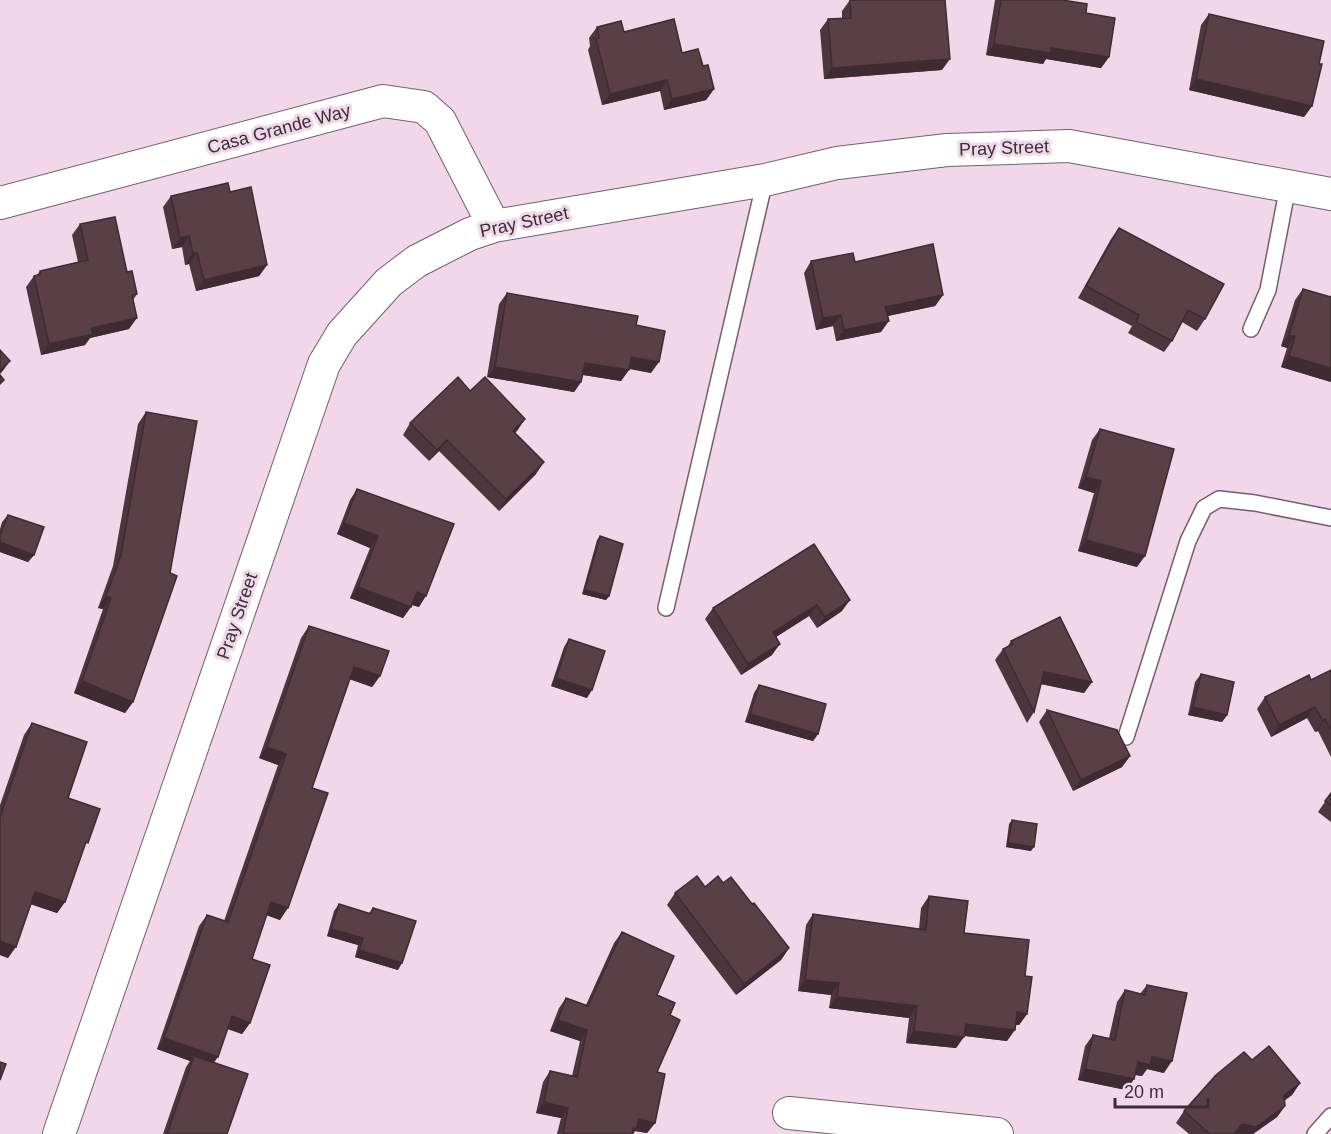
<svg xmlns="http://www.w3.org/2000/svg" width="1331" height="1134" font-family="Helvetica,sans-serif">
	<rect width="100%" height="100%" fill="#f2d7eb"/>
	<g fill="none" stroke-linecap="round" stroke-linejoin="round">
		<defs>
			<path id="service" d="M1251,329L1268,290L1288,186
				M666,608L765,180
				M1126,737L1188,541L1204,508L1219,499L1255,503L1331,518
				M1315,1134L1331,1116"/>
			<path id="minor" d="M0,203L383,101L424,107L440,121L494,226
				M789,1113L997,1134
				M59,1134L324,364L342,334L389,282L417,261L470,234L494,226L765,180L837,163L947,150L1069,146L1331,194"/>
		</defs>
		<use href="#service" stroke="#755e70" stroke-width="18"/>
		<use href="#minor" stroke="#755e70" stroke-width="34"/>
		<use href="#service" stroke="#fff" stroke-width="15"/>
		<use href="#minor" stroke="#fff" stroke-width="32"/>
	</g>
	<path fill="#4d363d" d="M850,0L942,70L824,79L820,30L828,19L842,18V11Z
		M995,0H1062L1086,13L1109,57L1101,68L1046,59L1043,64L986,55Z
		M1209,14L1319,64L1312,106L1304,117L1189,90L1201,25Z
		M597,27L624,32L682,53L703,66L714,89L706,100L664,110L660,91L602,105L588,50L590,46L589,38Z
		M230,192L267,265L259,276L196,291L189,264L185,265L182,247L172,249L163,207L171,196Z
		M80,224L127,272L137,294L133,300L129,329L90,338L85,345L41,355L26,287L34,276L37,275L40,271L78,262L72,235Z
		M1119,228L1205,319L1197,331L1182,322L1172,341L1164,352L1128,333L1132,326L1078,298L1111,239Z
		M811,261L855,262L943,295L935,306L888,316L881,332L836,341L833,326L816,330L804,273Z
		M1303,289L1331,297V382L1281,367L1287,348L1281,346L1295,300Z
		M507,293L636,325L651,373L629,369L621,381L583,375L581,382L574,392L487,377L499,304Z
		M470,391L525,419L515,433L536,474L499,511L439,451L429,461L403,435L410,423Z
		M146,412L133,702L125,713L74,693L103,609L98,608L113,566L138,424Z
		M1100,429L1137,567L1078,551L1094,493L1078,488L1092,440Z
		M357,489L419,607L412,605L403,618L350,598L370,548L337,534L350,500Z
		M8,515L34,555L28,562L0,552V529L2,522Z
		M600,536L609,596L606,600L582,594L597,540Z
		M814,544L842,611L817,628L809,616L776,637L772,655L741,675L705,619L713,608Z
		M309,626L380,676L372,687L350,679L312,788L280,920L267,915L252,959L250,1023L242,1034L227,1029L214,1062L227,1134H163L186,1067L190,1061L157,1049L199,926L207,915L224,921L278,765L259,758L301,638Z
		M569,639L587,698L551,686L564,647Z
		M1011,641L1092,682L1084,693L1041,684L1034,712L1027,723L995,660L1003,649L1008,646Z
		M1331,670V757L1318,731L1315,732L1307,718L1271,737L1257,709L1265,697L1311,680Z
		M1201,674L1227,715L1222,722L1188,715L1195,682Z
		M759,685L818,734L813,741L745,722L754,693Z
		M1047,710L1130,756L1122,767L1073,791L1039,722Z
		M32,723L68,798L83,851L65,902L57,913L31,904L8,958L0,955V805L24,735Z
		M1331,793V822L1318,812Z
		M1012,820L1031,851L1006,847L1009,824Z
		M723,883L752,904L789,948L781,960L736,995L667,905L675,893Z
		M929,896L964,933L1025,976L1027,1014L1019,1025H1015L1007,1041L964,1036L956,1048L906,1043L909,1018L829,1008L831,995L798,991L806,925L813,914L919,929L921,908Z
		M339,904L369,913L373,908L398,970L355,957L358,945L327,936L334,911Z
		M622,932L657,995L670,1015L657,1072L655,1123L647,1133L635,1131L633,1134H557L561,1118L536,1113L543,1082L550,1071L572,1076L580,1041L550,1031L559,1008L566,998L586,1005L614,943Z
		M1147,985L1164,1073L1147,1069L1142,1076L1135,1075L1134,1079L1126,1090L1078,1080L1085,1046L1093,1035L1109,1038L1117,1002L1125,990L1140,994Z
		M1252,1060L1300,1083L1292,1095L1285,1100V1106L1277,1117L1253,1134H1189L1176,1123L1184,1111Z"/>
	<path fill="#3f2c32" d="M994,44L1051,48L1109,57L1101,68L1046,59L1043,64L986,55Z
		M950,59L942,70L824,79L832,68Z
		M1196,79L1312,106L1304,117L1189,90Z
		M667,80L660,91L602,105L610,94Z
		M714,89L706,100L664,110L672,99Z
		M189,236L182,247L172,249L180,238Z
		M193,253H197L189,264L185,265Z
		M267,265L259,276L196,291L204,280Z
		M943,295L935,306L878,318L885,307Z
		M841,315L833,326L816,330L823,318Z
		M137,318L129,329L90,338L85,345L41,355L49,344L91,328Z
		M889,321L881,332L836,341L844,330Z
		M1289,335L1295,336L1287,348L1281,346Z
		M1289,356L1331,368V382L1281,367Z
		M631,357L659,362L651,373L623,367Z
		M10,361L2,372L0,374V370Z
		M585,363L629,370L621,381L577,374Z
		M495,367L581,382L574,392L487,377Z
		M525,419L517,431L505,443L513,431Z
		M447,440L439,451L429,461L437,450Z
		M544,462L536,474L499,511L506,499Z
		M1086,477L1101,481L1094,493L1078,488Z
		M344,523L378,536L370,548L337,534Z
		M1086,540L1145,556L1137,567L1078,551Z
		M0,542L34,555L28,562L0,552Z
		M358,587L411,607L403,618L350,598Z
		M585,590L609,596L606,600L582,594Z
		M417,592L426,596L419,607L409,604Z
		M106,596L111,598L103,609L98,608Z
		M850,600L842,611L817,628L825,617Z
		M817,605L809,616L765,644L773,632Z
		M780,644L772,655L741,675L748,664Z
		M354,667L380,676L372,687L346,678Z
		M1044,672L1092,682L1084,693L1036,683Z
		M556,678L592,690L587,698L551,686Z
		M82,681L133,702L125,713L74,693Z
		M1193,707L1227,715L1222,722L1188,715Z
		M1315,707L1307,718L1271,737L1279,725Z
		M750,714L818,734L813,741L745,722Z
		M1325,719L1318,731L1315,732L1323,721Z
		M267,747L286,754L278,765L259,758Z
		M1130,756L1122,767L1073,791L1081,780Z
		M1008,843L1034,847L1031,851L1006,847Z
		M35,892L65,902L57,913L27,903Z
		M271,902L288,908L280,920L263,914Z
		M331,929L363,938L358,945L327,936Z
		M0,941L16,947L8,958L0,955Z
		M789,948L781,960L736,995L744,984Z
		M359,950L402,963L398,970L355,957Z
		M805,980L839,983L831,995L798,991Z
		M837,997L917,1006L909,1018L829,1008Z
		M1017,1012L1027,1014L1019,1025L1009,1024Z
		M232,1016L250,1023L242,1034L224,1027Z
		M558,1020L587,1030L580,1041L550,1031Z
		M966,1024L1015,1030L1007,1041L958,1035Z
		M914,1031L964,1037L956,1048L906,1043Z
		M164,1038L218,1057L210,1068L194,1056L190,1061L157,1049Z
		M1152,1057L1172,1061L1164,1073L1147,1069L1142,1076L1130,1074L1138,1062Z
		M1085,1069L1134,1079L1126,1090L1078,1080Z
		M1300,1083L1292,1095L1276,1107L1284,1095Z
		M544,1102L568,1108L561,1118L536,1113Z
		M1285,1106L1277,1117L1253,1134H1234L1242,1124Z
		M639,1119L655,1123L647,1133L635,1131L633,1134H629Z"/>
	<path fill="#5a3f47" stroke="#3f2c32" stroke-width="1.5" d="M850,0H945L950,59L832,68L828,19L851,18Z
		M1001,0H1062L1087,4L1086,13L1115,18L1109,57L1051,48V53L994,44Z
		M1209,14L1324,41L1319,64H1322L1312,106L1196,79Z
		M674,19L682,53L698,49L703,66L708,65L714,89L672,99L667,80L610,94L596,39L599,38L597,27L621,21L624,32Z
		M228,183L230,192L251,187L267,265L204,280L197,253H193L189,236L180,238L171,196Z
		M115,217L127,272L132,271L137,294L132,295L137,318L91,328L93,334L49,344L34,276L41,274L40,271L88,260L80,224Z
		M1119,228L1224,284L1205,319L1188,310L1172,341L1136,322L1139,315L1086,286Z
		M933,244L943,295L885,307L889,321L844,330L841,315L823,318L811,261L853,253L855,262Z
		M1303,289L1331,297V368L1289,356L1295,336L1289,335Z
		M507,293L638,316L636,325L665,331L659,362L631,357L629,370L585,363L581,382L495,367Z
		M0,350L10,361L0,370Z
		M0,375L4,380L0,384Z
		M458,377L470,391L485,377L525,419L513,431L544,462L506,499L447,440L437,450L410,423Z
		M146,412L197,421L170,573L177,576L133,702L82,681L111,598L106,596L121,555Z
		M1100,429L1174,449L1145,556L1086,540L1101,481L1086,477Z
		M357,489L454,524L426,596L417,592L411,607L358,587L378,536L344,523Z
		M8,515L44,527L34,555L0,542V536Z
		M600,536L623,544L609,596L585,590Z
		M814,544L850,600L825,617L817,605L773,632L780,644L748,664L713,608Z
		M1060,617L1092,682L1044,672L1034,712L1003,649L1013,644L1011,641Z
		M309,626L389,651L380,676L354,667L312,788L328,793L288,908L271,902L252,959L270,965L250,1023L232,1016L218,1057L164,1038L207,915L228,922L286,754L267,747Z
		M569,639L605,651L592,690L556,678Z
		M1331,670V730L1325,719L1323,721L1315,707L1279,725L1265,697L1309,675L1311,680Z
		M1201,674L1234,682L1227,715L1193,707Z
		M759,685L826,704L818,734L750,714Z
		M1047,710L1117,730L1130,756L1081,780Z
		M32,723L87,742L68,798L100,809L88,843L86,842L65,902L35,892L16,947L0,941V817Z
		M1331,793V805L1325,801Z
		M1012,820L1037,824L1034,847L1008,843Z
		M697,876L705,887L718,876L723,883L731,877L752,904L754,903L789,948L744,984L675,893Z
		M929,896L968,901L964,933L1029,940L1025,976L1032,977L1027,1014L1017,1012L1015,1030L966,1024L964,1037L914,1031L917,1006L837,997L839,983L805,980L813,914L926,930Z
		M339,904L371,914L373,908L416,921L402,963L359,950L363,938L331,929Z
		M622,932L674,956L657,995L675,1003L670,1015L680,1020L657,1072L665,1074L655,1123L639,1119L636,1129L633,1128L632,1134H568L563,1133L568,1108L544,1102L550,1071L577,1077L587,1030L558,1020L566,998L588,1006Z
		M1147,985L1187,993L1172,1061L1152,1057L1150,1065L1138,1062L1134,1079L1085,1069L1093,1035L1115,1040L1125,990L1145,995Z
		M1269,1046L1300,1083L1284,1095L1285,1106L1256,1127L1242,1124L1234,1134H1210L1184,1111L1216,1075L1244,1052L1252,1060Z
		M194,1056L248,1074L227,1134H167Z
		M0,1062L6,1064L0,1080Z"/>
	<g text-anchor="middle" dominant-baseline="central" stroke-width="6" stroke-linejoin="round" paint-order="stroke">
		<g font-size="18" fill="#382e36" stroke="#f2d7eb">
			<text transform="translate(279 129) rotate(-15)">Casa Grande Way</text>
			<text transform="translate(1004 148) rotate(-2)">Pray Street</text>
			<text transform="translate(524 222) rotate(-12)">Pray Street</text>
			<text transform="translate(237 616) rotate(-71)">Pray Street</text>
		</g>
	</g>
	<path d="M1115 1098v9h93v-9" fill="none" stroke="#382e36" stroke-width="3"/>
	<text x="1124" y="1098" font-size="18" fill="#382e36" stroke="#f2d7eb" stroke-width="4.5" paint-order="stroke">20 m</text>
</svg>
